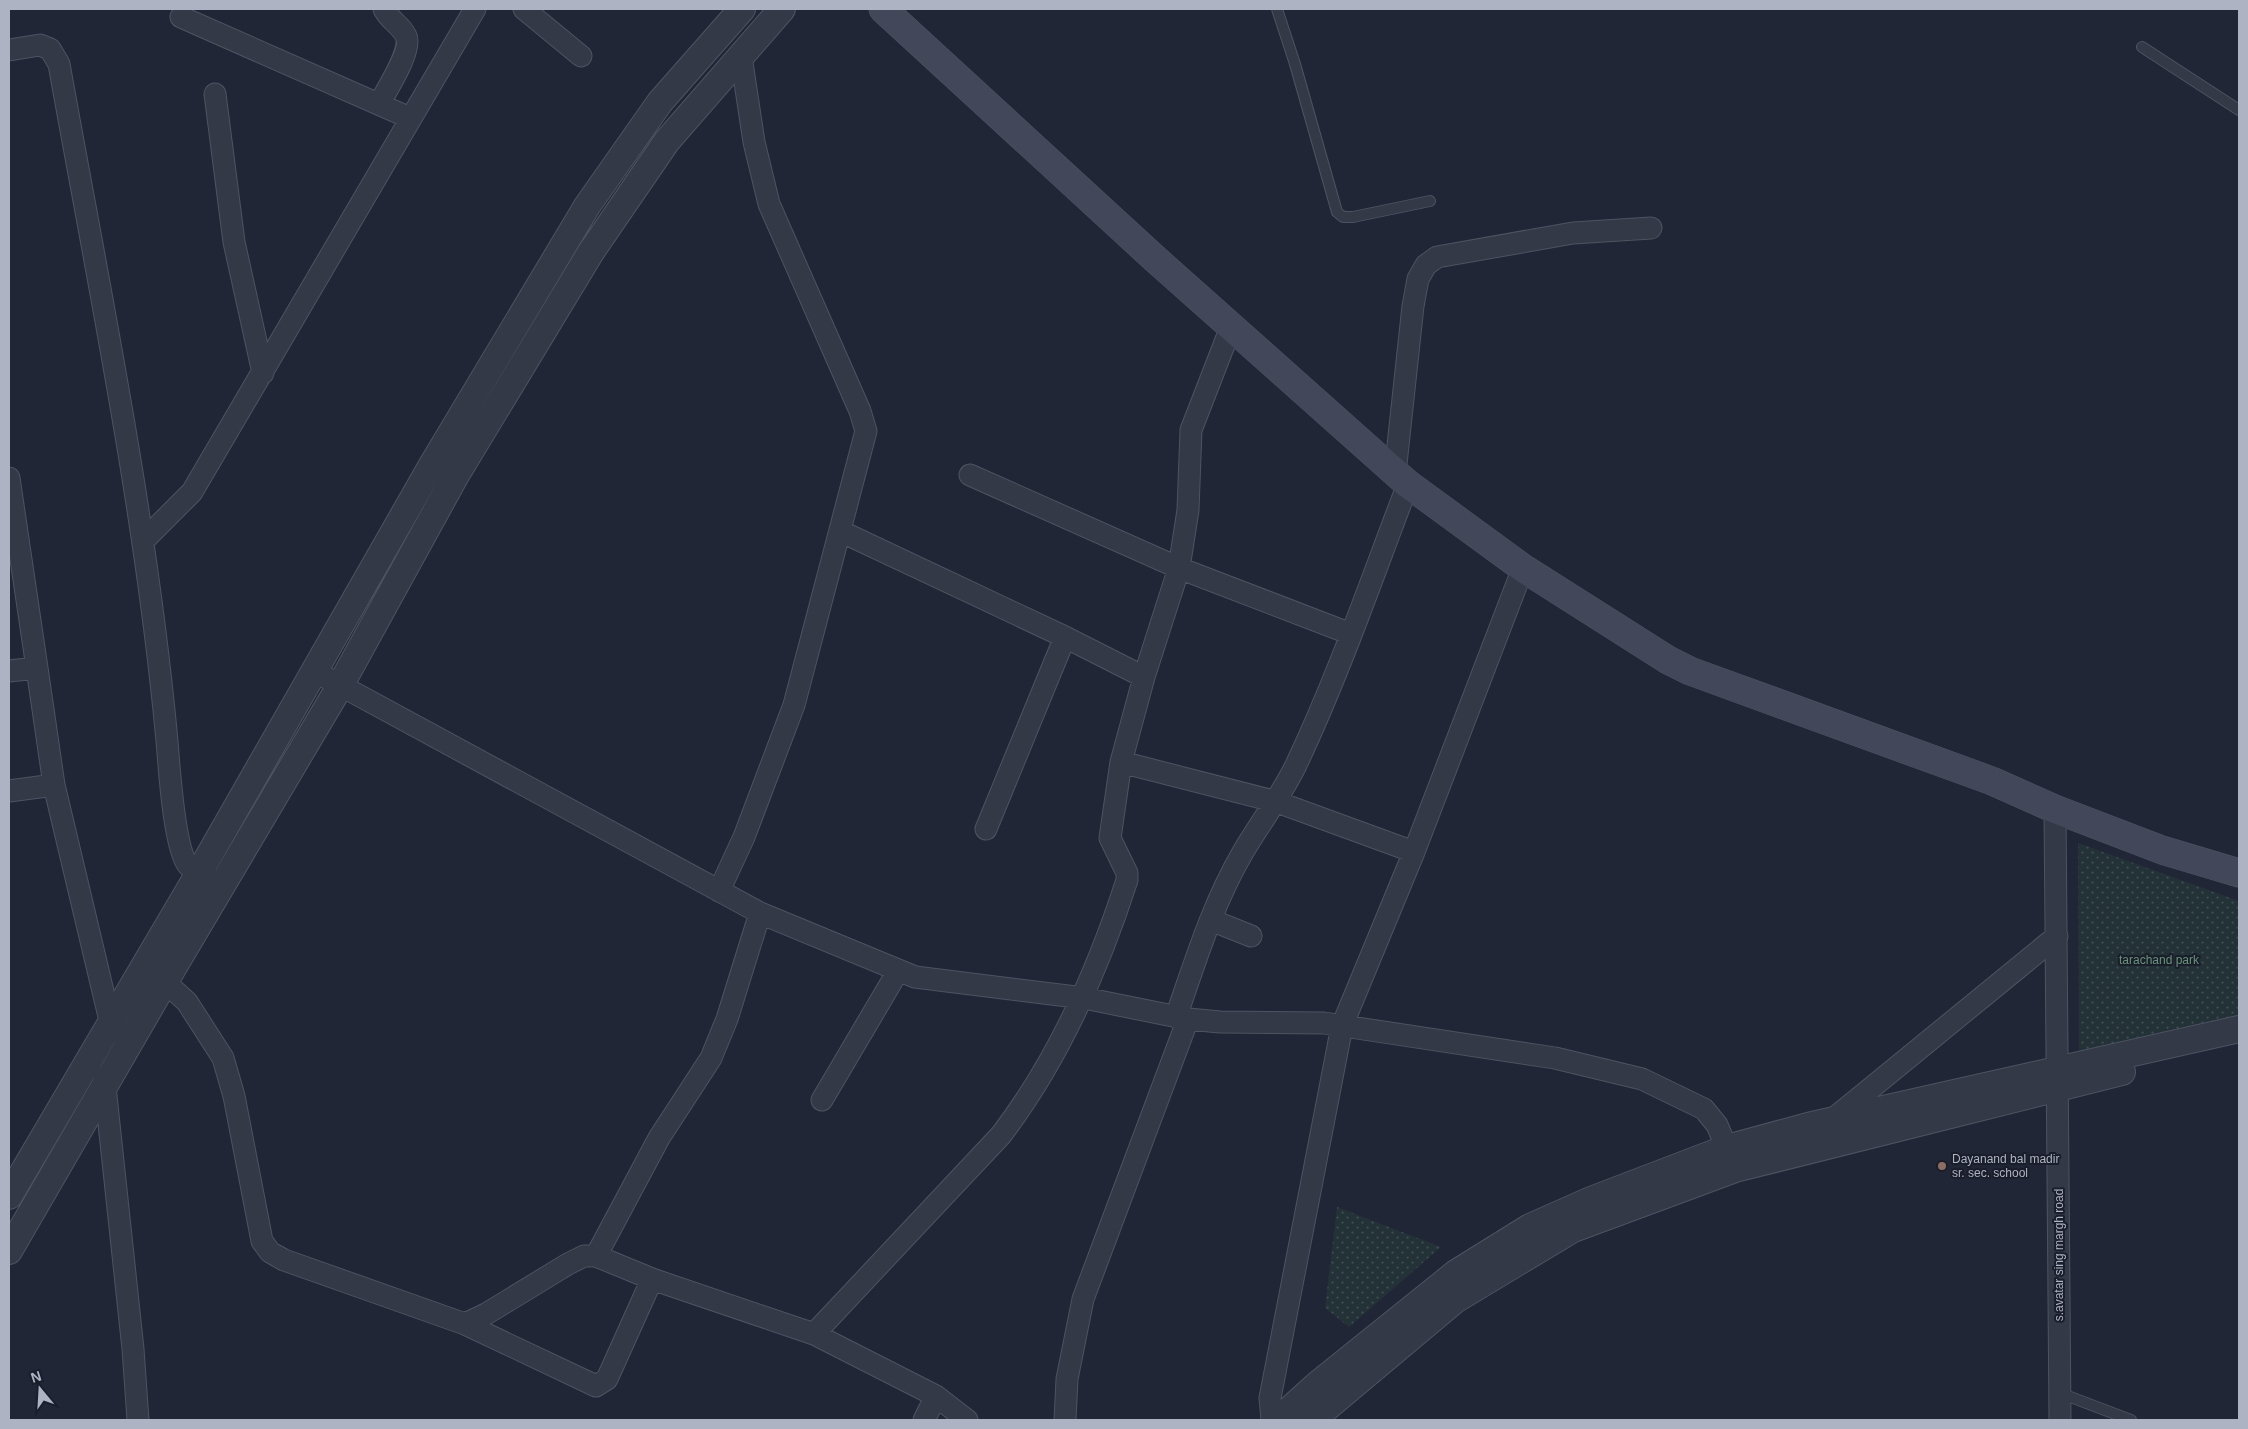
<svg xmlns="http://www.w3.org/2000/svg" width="2248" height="1429" font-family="Helvetica,sans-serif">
	<defs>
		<pattern id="grass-dots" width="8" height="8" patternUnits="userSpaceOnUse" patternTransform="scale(1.25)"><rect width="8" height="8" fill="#233237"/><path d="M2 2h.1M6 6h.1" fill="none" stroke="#404d52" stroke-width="1.8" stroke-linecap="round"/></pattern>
	</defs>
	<rect width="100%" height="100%" fill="#212636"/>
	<path fill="url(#grass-dots)" d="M2078,843L2239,901V1031L2079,1060Z
		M1337,1207L1441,1247L1349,1327L1325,1308Z"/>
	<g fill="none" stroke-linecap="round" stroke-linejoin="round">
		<defs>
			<path id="service" d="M1277,9L1295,64L1337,212L1343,217H1353L1430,201
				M2142,47L2239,110
				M2060,1393L2131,1420"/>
			<path id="minor" d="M524,9L581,56
				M181,17L410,118
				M9,50L40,45L50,49L59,64C99,288 146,513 167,741C169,765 174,848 188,865C194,872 205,877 213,881
				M215,94L234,242L263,373
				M379,104C386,91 413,49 406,36C401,25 389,20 384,9
				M1395,473L1413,306L1418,279L1426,265L1437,257L1573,233L1651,228
				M970,475L1179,568L1351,634
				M9,478L37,668L9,671
				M840,531L1065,637L986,829
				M144,540L192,492L475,9
				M1065,637L1144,677
				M37,668L54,785L111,1025L114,1031
				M314,671L760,913L915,977L1084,998L1188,1019L1220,1022L1324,1023L1555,1058L1642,1079L1704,1109L1717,1125L1733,1163
				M1121,762L1277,802L1414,852
				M9,791L54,785
				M2055,809L2060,1420
				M719,891L744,837L794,705L866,431L860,411L769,204L754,142L741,56
				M1211,920L1251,936
				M165,982L187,1002L223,1058L234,1096L262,1241L270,1252L284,1260L465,1324L596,1386L607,1379L652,1279
				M1176,1017C1195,962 1213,903 1243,852C1260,823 1281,796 1296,765C1339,674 1372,578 1408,484
				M104,1077L133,1349L138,1420
				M822,1100L898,971
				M1832,1120L2057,936
				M596,1256L659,1138L711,1058L727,1019L760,913
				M465,1324L486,1314L568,1264L584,1256H596L652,1279L814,1334L936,1396L967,1420
				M814,1334L1001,1135C1059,1059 1098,970 1127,880V873L1110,838L1121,762L1144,677L1179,568L1188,510L1191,430L1231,327
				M924,1420L936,1396
				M1065,1420L1067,1379L1083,1299L1188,1019
				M1272,1420L1270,1398L1342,1026L1414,852L1523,568"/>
			<path id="tertiary" d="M9,1196L199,873L432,465L587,206L660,102L742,9
				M9,1251L163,985L340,686L456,475L591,252L667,141L782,9
				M1278,1420L1318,1384L1456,1273L1530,1227L1591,1200L1727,1148L1808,1126L2239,1029
				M1312,1420L1455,1300L1573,1229L1735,1169L2122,1072"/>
			<path id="secondary" d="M883,9L1153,257L1408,484L1523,568L1668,660L1690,671L1992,781L2055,809L2162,850L2239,873"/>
		</defs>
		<use href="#service" stroke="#4e5362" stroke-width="12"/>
		<use href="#minor" stroke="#4e5362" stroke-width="23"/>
		<use href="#tertiary" stroke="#4e5362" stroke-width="28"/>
		<use href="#secondary" stroke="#4e5362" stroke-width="29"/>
		<use href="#service" stroke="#343947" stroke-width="10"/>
		<use href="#minor" stroke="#343947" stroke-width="21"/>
		<use href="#tertiary" stroke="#343947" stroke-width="26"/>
		<use href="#secondary" stroke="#42475a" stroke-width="28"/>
	</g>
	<circle fill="#8d6e63" stroke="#1a1e2b" stroke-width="2" cx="1942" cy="1166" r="5"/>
	<g text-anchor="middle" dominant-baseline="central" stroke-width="4" stroke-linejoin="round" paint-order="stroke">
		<g font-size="12" fill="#679378" stroke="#1a1e2b">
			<text x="2159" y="960">tarachand park</text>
		</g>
		<g font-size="12" fill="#aeb3c4" stroke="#1a1e2b" text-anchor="start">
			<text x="1952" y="1159">Dayanand bal madir<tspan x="1952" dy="14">sr. sec. school</tspan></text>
		</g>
		<g font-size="12" fill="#aeb3c4" stroke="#1a1e2b">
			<text transform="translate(2059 1255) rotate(-90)">s.avatar sing margh road</text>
		</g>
	</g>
	<rect width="2248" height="1429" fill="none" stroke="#aeb3c4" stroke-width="20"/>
	<g transform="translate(40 1389) rotate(342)" stroke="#1a1e2b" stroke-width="4" paint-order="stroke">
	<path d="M0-4L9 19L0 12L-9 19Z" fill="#aeb3c4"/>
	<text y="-8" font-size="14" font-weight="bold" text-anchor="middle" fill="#aeb3c4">N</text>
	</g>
</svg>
